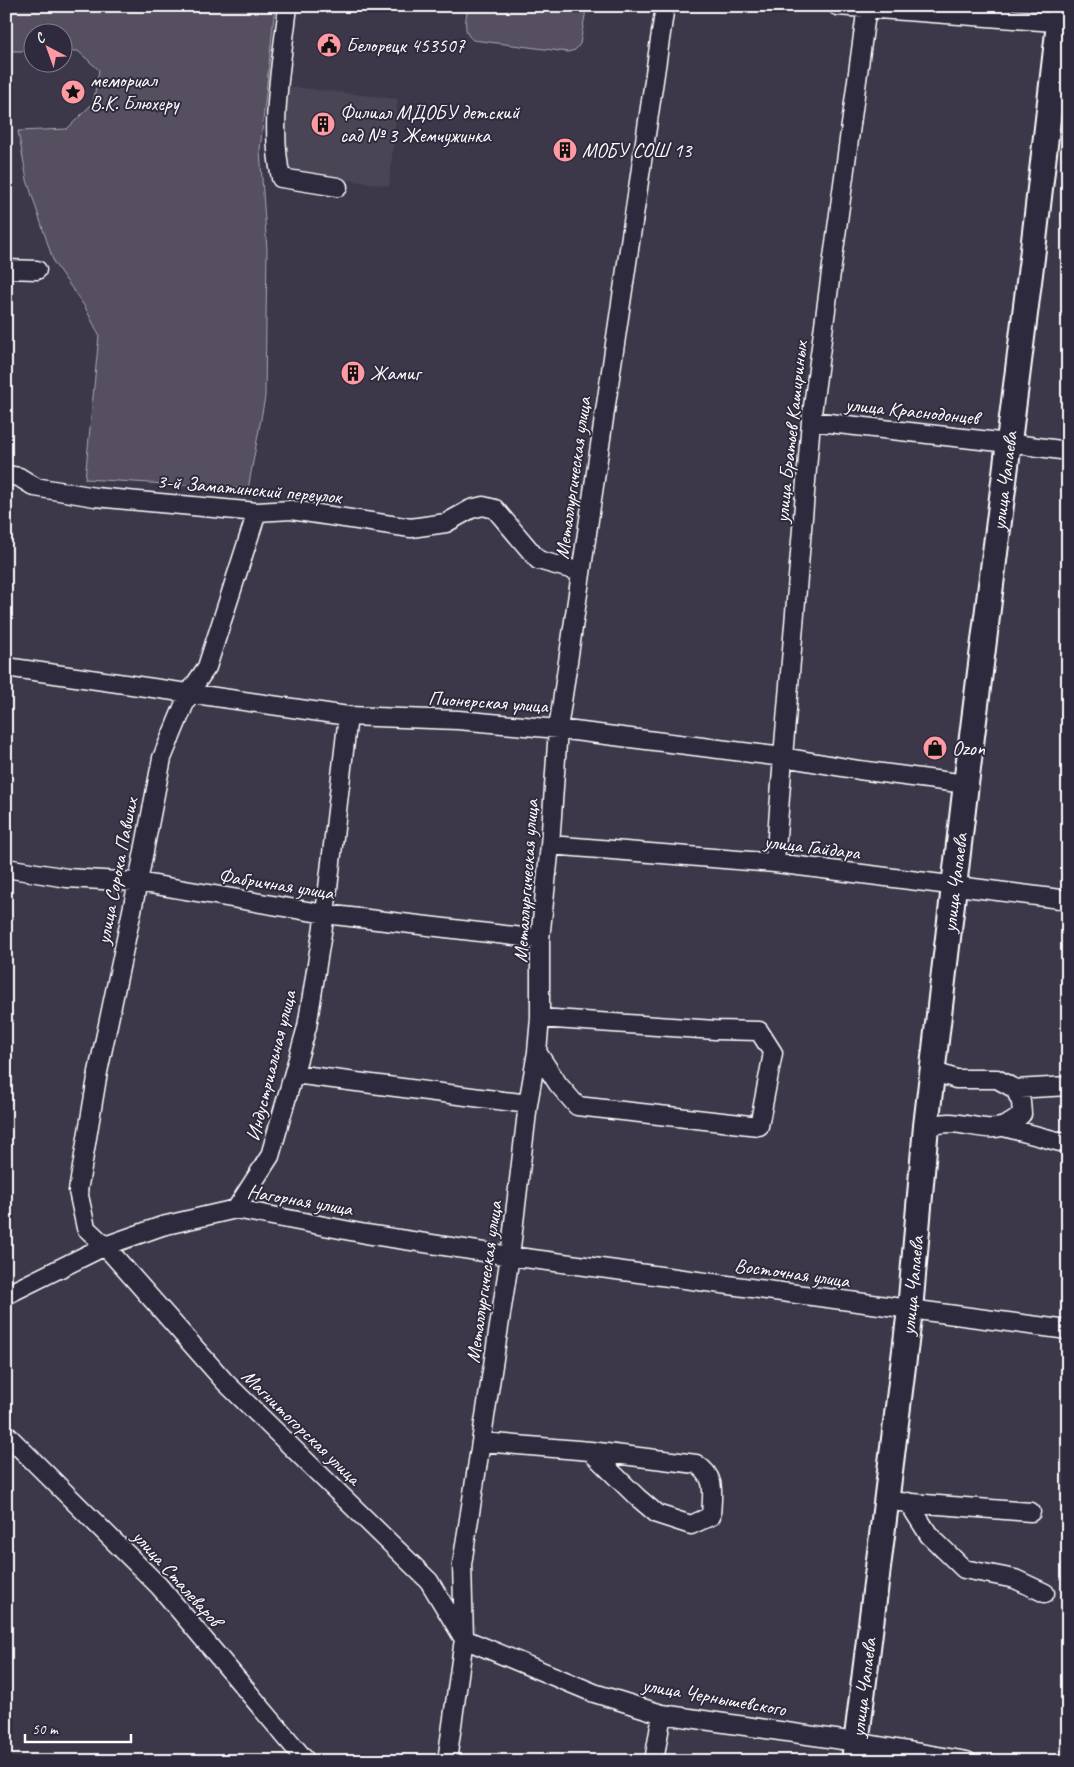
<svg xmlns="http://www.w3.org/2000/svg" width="1074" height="1767" font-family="Caveat,sans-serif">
	<rect width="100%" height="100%" fill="#3c3749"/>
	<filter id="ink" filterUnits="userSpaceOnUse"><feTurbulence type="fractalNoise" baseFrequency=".02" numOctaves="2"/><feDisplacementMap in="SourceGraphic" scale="10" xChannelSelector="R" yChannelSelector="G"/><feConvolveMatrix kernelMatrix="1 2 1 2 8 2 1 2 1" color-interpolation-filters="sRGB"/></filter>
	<g filter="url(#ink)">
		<path fill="#494455" d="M285,86L398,99L389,186L293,172L288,167L282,151Z"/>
		<path fill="#555060" stroke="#aaa8b0" d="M10,6H275L260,150L267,249L265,397L248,489L85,479L99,335L85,307L54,263L27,180L18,131L67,129L93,103L99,70L78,51H63L62,32H32V51H6Z
			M468,6H584L586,10L580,44L575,50L568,52L473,40C462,32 466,19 468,6Z"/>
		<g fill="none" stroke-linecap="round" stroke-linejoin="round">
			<defs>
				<path id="street" d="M288,6C282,61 269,124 281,178L338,187
					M837,6L1068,23
					M6,269L37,270
					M811,421L1008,443L1068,451
					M6,475L19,477L35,487L95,497L257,512L291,510L411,528L446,523L471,509L483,506L495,509L538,560L581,572
					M257,512L207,667L189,693L162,758L138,882L98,1072L78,1191L86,1228L105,1246L225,1382L429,1581L464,1639L594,1693L662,1714L856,1742L967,1761
					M6,667L348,716L458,720L558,729L783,757L859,770L966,784
					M550,845L775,863L1068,900
					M775,863L783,757L811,421L867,6
					M6,868L67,878L138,882L325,914L540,939
					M537,1052L558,1084L577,1106L759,1126L773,1053L759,1031L715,1030L540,1018
					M294,1074L528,1104
					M1015,1089L1068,1086
					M926,1126C934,1125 942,1123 949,1123C980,1124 996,1139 1022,1114L1021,1102L1015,1089L997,1079H956L932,1071
					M1004,1127L1068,1144
					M236,1209L270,1156L307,1027L325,914L348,716
					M6,1295L105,1246L162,1226L236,1209L366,1234L510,1256L1068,1330
					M6,1434L159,1586L306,1761
					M482,1442L590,1451L696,1464C717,1477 712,1493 711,1516L691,1525L657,1514L637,1497L590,1451
					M899,1502L1031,1512
					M908,1502L929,1535L964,1569L1015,1579L1045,1593
					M447,1761L464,1639L462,1564L510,1256L528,1104L537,1052L540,1018V939L550,845L558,729L665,6
					M654,1761L662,1714"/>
				<g id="secondary">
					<path id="s1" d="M854,1761L910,1310L926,1126L966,784L1032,258L1061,6"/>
				</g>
			</defs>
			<use href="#street" stroke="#fff" stroke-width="21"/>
			<use href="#secondary" stroke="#fff" stroke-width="28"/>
			<use href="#street" stroke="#2f2a3d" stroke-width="18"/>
			<use href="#secondary" stroke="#2f2a3d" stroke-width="24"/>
		</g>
	</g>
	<defs>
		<symbol id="civic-disc" viewBox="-11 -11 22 22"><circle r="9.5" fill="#ff9aa2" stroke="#2f2a3d"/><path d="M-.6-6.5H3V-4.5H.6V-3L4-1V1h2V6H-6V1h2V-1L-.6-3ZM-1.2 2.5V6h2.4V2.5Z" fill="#111"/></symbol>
		<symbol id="sight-disc" viewBox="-11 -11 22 22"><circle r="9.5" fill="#ff9aa2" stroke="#2f2a3d"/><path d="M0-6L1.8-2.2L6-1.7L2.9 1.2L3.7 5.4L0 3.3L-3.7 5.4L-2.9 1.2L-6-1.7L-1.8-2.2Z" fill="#111"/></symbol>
		<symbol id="building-disc" viewBox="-11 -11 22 22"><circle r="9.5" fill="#ff9aa2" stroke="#2f2a3d"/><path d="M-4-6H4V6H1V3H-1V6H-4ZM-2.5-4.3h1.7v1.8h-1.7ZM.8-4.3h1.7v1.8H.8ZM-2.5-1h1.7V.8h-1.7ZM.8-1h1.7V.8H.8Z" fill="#111"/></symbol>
		<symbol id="shop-disc" viewBox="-11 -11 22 22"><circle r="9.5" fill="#ff9aa2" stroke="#2f2a3d"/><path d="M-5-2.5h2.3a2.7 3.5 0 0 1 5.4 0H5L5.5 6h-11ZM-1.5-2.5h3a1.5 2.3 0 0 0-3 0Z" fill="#111"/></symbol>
	</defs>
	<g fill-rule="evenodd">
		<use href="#civic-disc" x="315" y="31" width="28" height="28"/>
		<use href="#sight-disc" x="59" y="78" width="28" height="28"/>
		<use href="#building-disc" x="309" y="110" width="28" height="28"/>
		<use href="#building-disc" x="551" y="136" width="28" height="28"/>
		<use href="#building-disc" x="339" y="359" width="28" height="28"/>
		<use href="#shop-disc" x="921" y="734" width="28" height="28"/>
	</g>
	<g text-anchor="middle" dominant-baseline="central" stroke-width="4" stroke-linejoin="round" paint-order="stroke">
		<g font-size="20" fill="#fff" stroke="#2f2a3d" text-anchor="start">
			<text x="346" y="45">Белорецк 453507</text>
			<text x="90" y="80">мемориал<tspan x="90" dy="23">В.К. Блюхеру</tspan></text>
			<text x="340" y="112">Филиал МДОБУ детский<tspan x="340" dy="23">сад № 3 Жемчужинка</tspan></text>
			<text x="582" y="150">МОБУ СОШ 13</text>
			<text x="370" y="373">Жамиг</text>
			<text x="952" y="748">Ozon</text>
		</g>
		<g font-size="20" fill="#fff" stroke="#2f2a3d">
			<text transform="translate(912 411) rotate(6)">улица Краснодонцев</text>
			<text transform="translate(791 432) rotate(-84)">улица Братьев Кашириных</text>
			<text transform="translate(573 478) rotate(-82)">Металлургическая улица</text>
			<text stroke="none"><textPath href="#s1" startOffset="1289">улица Чапаева</textPath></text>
			<text transform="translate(249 489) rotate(5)">3-й Заматинский переулок</text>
			<text transform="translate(488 702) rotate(4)">Пионерская улица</text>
			<text transform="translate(812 847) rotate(7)">улица Гайдара</text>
			<text transform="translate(117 871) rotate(-79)">улица Сорока Павших</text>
			<text transform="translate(526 881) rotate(-86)">Металлургическая улица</text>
			<text stroke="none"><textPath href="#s1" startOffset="884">улица Чапаева</textPath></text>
			<text transform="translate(276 884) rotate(9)">Фабричная улица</text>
			<text transform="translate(271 1066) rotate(-76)">Индустриальная улица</text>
			<text transform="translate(300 1200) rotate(10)">Нагорная улица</text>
			<text transform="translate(792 1273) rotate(8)">Восточная улица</text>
			<text transform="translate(484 1282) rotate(-82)">Металлургическая улица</text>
			<text stroke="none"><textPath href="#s1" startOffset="479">улица Чапаева</textPath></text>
			<text transform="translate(301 1427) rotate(44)">Магнитогорская улица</text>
			<text transform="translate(177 1578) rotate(48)">улица Сталеваров</text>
			<text stroke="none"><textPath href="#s1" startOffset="74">улица Чапаева</textPath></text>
			<text transform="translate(714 1697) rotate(10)">улица Чернышевского</text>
		</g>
	</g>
	<rect width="1074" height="1767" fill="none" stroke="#2f2a3d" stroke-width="25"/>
	<rect x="12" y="12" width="1049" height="1742" fill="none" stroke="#fff" stroke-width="2" filter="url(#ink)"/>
	<g transform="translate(48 48) rotate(319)"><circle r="24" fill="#2f2a3d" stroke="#827f8b"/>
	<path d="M0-4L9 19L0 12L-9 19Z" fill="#ff9aa2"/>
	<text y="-8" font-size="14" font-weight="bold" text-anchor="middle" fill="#ffffff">С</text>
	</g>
	<path d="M25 1734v8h106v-8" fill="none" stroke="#ffffff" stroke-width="2.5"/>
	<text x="32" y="1734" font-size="15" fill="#ffffff" stroke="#2f2a3d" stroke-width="4" paint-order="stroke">50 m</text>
</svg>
